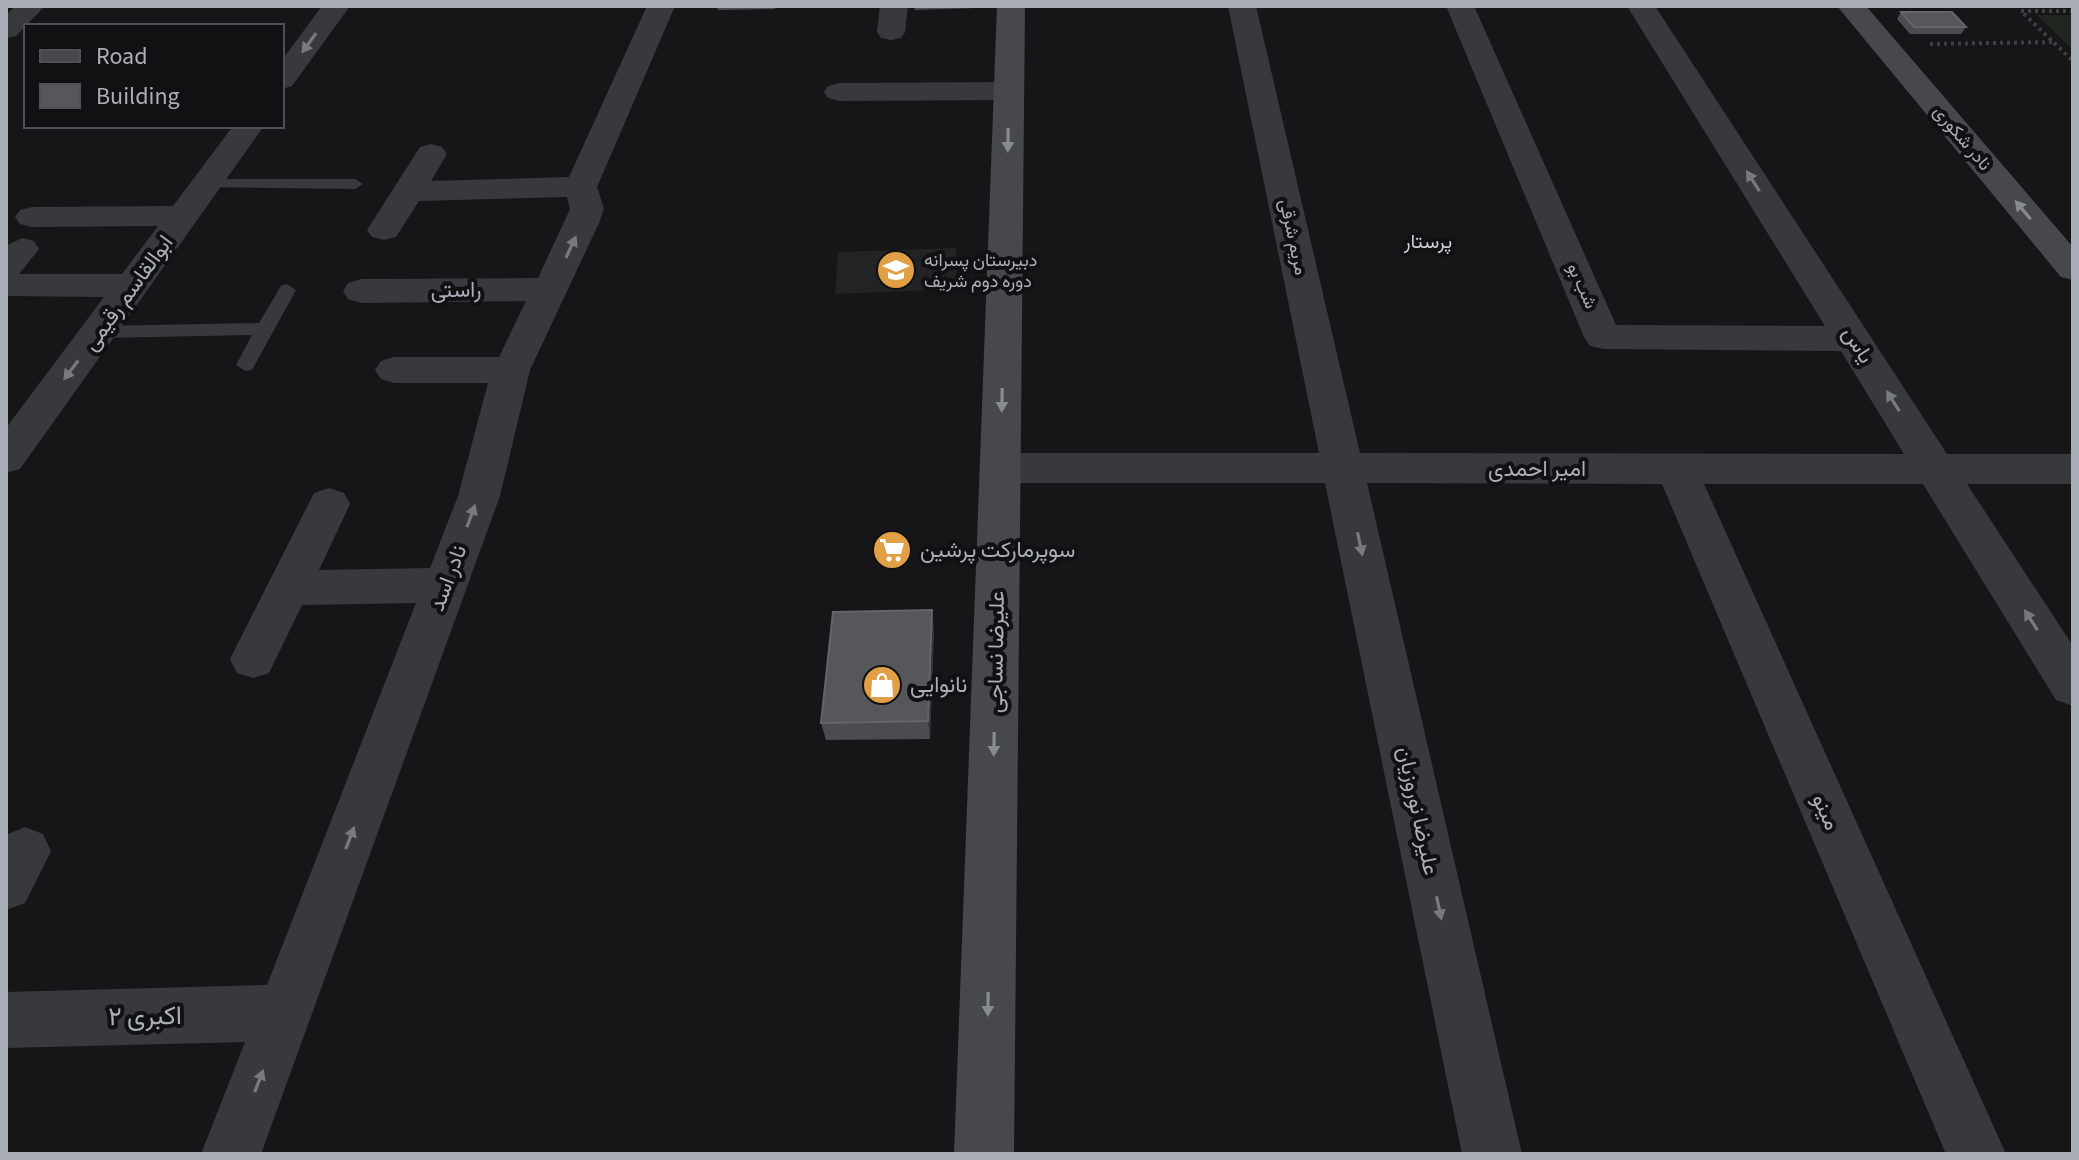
<svg xmlns="http://www.w3.org/2000/svg" width="2079" height="1160" font-family="'Source Sans 3',Vazirmatn,sans-serif">
	<rect width="100%" height="100%" fill="#161618"/>
	<path fill="#222325" d="M956,248V289L835,294L838,252Z"/>
	<path fill="#1f261f" d="M2037,15H2073V50Z"/>
	<g fill="none" stroke-linecap="round" stroke-linejoin="round">
		<path stroke="#3e4044" stroke-width="4" stroke-dasharray="3 4" stroke-linecap="butt" d="M2073,11H2021L2073,61
			M1930,44L2053,42"/>
		<path fill="#38393d" fill-rule="evenodd" d="M208,179H355L363,184L355,189L202,187V181Z
			M287,284L296,290L252,370L245,371L236,365L252,335L100,338L91,332L100,326L259,323L281,286Z"/>
		<path fill="#38393d" fill-rule="evenodd" d="M15,6H45L16,36L6,38V15Z
			M322,6H350L292,86L282,89V60Z
			M647,6H675L597,187L604,209L599,223L530,370L500,496L261,1154H201L245,1042L6,1048V992L267,985L416,603L302,605L269,673L253,678L237,673L230,659L314,493L329,488L344,493L350,504L319,570L430,568L458,496L488,383H394L381,379L375,370L381,361L394,357H499L526,301L361,303L348,299L343,291L348,283L361,279L538,278L570,209L567,197L419,201L396,237L384,240L372,237L367,230L420,147L431,144L442,147L447,154L431,181L569,177Z
			M880,6H908L905,32L901,38L891,40L881,38L877,32Z
			M1228,6H1256L1360,453L1904,454L1841,351L1603,349L1590,346L1584,337L1446,6H1474L1616,325L1825,326L1627,6H1655L1947,454H2073V484H1967L2073,646V706L2056,700L1923,484H1704L2006,1154H1946L1662,484L1367,483L1522,1154H1462L1325,483H1001L987,479L981,468L987,457L1001,453H1319Z
			M1009,82L1020,85L1024,91L1020,97L1009,100L839,101L828,98L824,92L828,86L839,83Z
			M233,126H264L20,469L6,473V428L104,297L6,296V246L22,238L34,241L39,249L19,274H122L158,226L32,227L20,224L15,217L20,210L32,207L173,206Z
			M25,827L43,834L51,851L25,903L6,910V835Z"/>
		<path fill="#46484c" fill-rule="evenodd" d="M997,6H1025L1014,1154H954Z
			M1837,6H1866L2073,247V280L2061,277Z"/>
	</g>
	<path fill="#4a4c50" d="M717,6H776L775,9L718,10Z
		M914,6H976V8L915,10Z
		M1901,12L1966,27L1961,34H1910L1897,19Z
		M934,629L930,739L826,740L821,723Z"/>
	<path fill="#313235" d="M932,610L934,629L930,739L928,721Z"/>
	<path fill="#55575b" stroke="#626569" stroke-width="2" d="M1901,12H1952L1966,27H1914Z
		M932,610L928,721L821,723L833,612Z"/>
	<defs><path id="oneway-solid" d="M-6-.8H1V-3.2L6.5 0L1 3.2V.8H-6Z" transform="scale(2)"/></defs>
	<g fill="#777a80">
		<use href="#oneway-solid" transform="translate(309 43) rotate(126)"/>
		<use href="#oneway-solid" transform="translate(1753 181) rotate(-123)"/>
		<use href="#oneway-solid" transform="translate(571 247) rotate(-65)"/>
		<use href="#oneway-solid" transform="translate(71 370) rotate(127)"/>
		<use href="#oneway-solid" transform="translate(1893 401) rotate(-122)"/>
		<use href="#oneway-solid" transform="translate(471 516) rotate(-70)"/>
		<use href="#oneway-solid" transform="translate(1360 544) rotate(78)"/>
		<use href="#oneway-solid" transform="translate(2031 620) rotate(-122)"/>
		<use href="#oneway-solid" transform="translate(350 838) rotate(-69)"/>
		<use href="#oneway-solid" transform="translate(1439 908) rotate(78)"/>
		<use href="#oneway-solid" transform="translate(259 1081) rotate(-69)"/>
	</g>
	<g fill="#878b92">
		<use href="#oneway-solid" transform="translate(1008 140) rotate(91)"/>
		<use href="#oneway-solid" transform="translate(2023 210) rotate(-130)"/>
		<use href="#oneway-solid" transform="translate(1002 400) rotate(91)"/>
		<use href="#oneway-solid" transform="translate(994 744) rotate(91)"/>
		<use href="#oneway-solid" transform="translate(988 1004) rotate(91)"/>
	</g>
	<defs>
		<symbol id="school-disc" viewBox="-11 -11 22 22"><circle r="9.5" fill="#e1a045" stroke="#111113"/><path d="M0-5L7-2L0 1L-7-2ZM-4 1L0 2.5L4 1V4Q0 6-4 4Z" fill="#fff"/></symbol>
		<symbol id="supermarket-disc" viewBox="-11 -11 22 22"><circle r="9.5" fill="#e1a045" stroke="#111113"/><path d="M-6-5.5h2.5l.6 2H6L4.5 2H-2.5L-4.4-4H-6ZM-1.5 3.2a1.3 1.3 0 1 0 .1 0ZM3 3.2a1.3 1.3 0 1 0 .1 0Z" fill="#fff"/></symbol>
		<symbol id="shop-disc" viewBox="-11 -11 22 22"><circle r="9.5" fill="#e1a045" stroke="#111113"/><path d="M-5-2.5h2.3a2.7 3.5 0 0 1 5.4 0H5L5.5 6h-11ZM-1.5-2.5h3a1.5 2.3 0 0 0-3 0Z" fill="#fff"/></symbol>
	</defs>
	<g fill-rule="evenodd">
		<use href="#school-disc" x="874" y="248" width="44" height="44"/>
		<use href="#supermarket-disc" x="870" y="528" width="44" height="44"/>
		<use href="#shop-disc" x="860" y="663" width="44" height="44"/>
	</g>
	<g text-anchor="middle" dominant-baseline="central" stroke-width="8" stroke-linejoin="round" paint-order="stroke">
		<g font-size="18" fill="#aaafb7" stroke="#111113">
			<text transform="translate(1962 138) rotate(50)">نادر شکوری</text>
			<text transform="translate(1293 237) rotate(78)">مریم شرقی</text>
			<text transform="translate(1582 286) rotate(66)">شب بو</text>
		</g>
		<g font-size="18" fill="#aaafb7" stroke="#111113" text-anchor="start">
			<text x="924" y="260">دبیرستان پسرانه<tspan x="924" dy="21">دوره دوم شریف</tspan></text>
		</g>
		<g font-size="20" fill="#cacdd3" stroke="#111113">
			<text x="1428" y="242">پرستار</text>
		</g>
		<g font-size="22" fill="#aaafb7" stroke="#111113">
			<text transform="translate(456 290) rotate(-1)">راستی</text>
			<text transform="translate(128 293) rotate(-54)">ابوالقاسم رقیمی</text>
			<text transform="translate(1858 345) rotate(58)">یاس</text>
			<text x="1537" y="469">امیر احمدی</text>
			<text transform="translate(448 578) rotate(-69)">نادر اسد</text>
			<text transform="translate(996 652) rotate(-89)">علیرضا نساجی</text>
			<text transform="translate(1418 811) rotate(78)">علیرضا نوروزیان</text>
			<text transform="translate(1826 812) rotate(66)">مینو</text>
		</g>
		<g font-size="22" fill="#aaafb7" stroke="#111113" text-anchor="start">
			<text x="920" y="550">سوپرمارکت پرشین</text>
			<text x="910" y="685">نانوایی</text>
		</g>
		<g font-size="26" fill="#aaafb7" stroke="#111113">
			<text transform="translate(145 1016) rotate(-1)">اکبری ۲</text>
		</g>
	</g>
	<rect width="2079" height="1160" fill="none" stroke="#aaafb7" stroke-width="16"/>
	<rect x="24" y="24" width="260" height="104" fill="#111113" stroke="#4e5055" stroke-width="2"/>
	<rect x="40" y="50" width="40" height="12" fill="#46484c" stroke="#4e5055" stroke-width="2"/>
	<text x="96" y="64" font-size="24" fill="#aaafb7">Road</text>
	<rect x="40" y="84" width="40" height="24" fill="#55575b" stroke="#4e5055" stroke-width="2"/>
	<text x="96" y="104" font-size="24" fill="#aaafb7">Building</text>
</svg>
